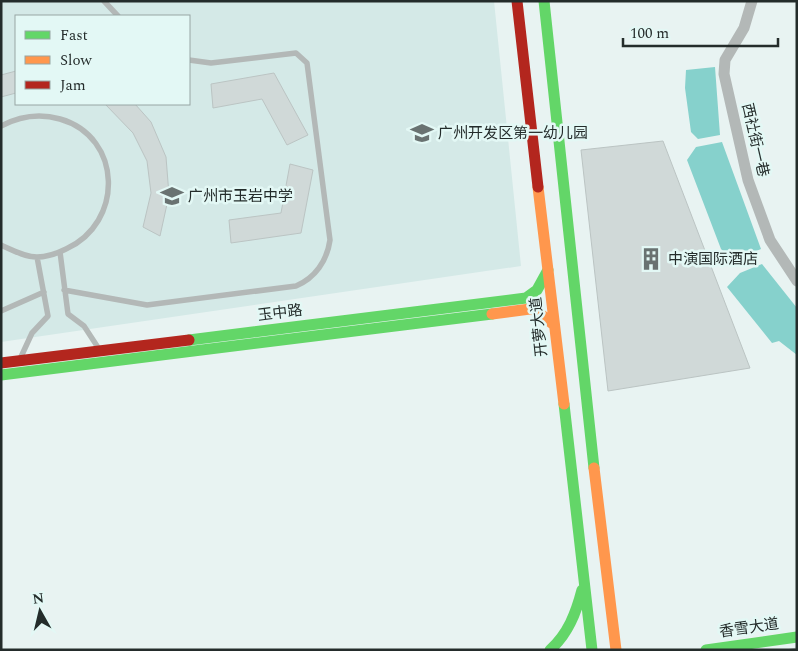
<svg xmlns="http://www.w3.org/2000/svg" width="798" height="651" font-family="Spectral,'Noto Sans SC',serif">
	<rect width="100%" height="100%" fill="#e8f3f2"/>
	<path fill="#d4e9e7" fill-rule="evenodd" d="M1,1H494L521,266L1,342ZM16,16H189V104H16Z"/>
	<path fill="#86d1cc" d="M715,67L720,135L698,139L691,132L685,88L686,70Z
		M722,142L761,249L733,261L721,249L687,160L696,147Z
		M762,264L797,308V355L779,341L772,343L727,287L740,273Z"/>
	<path fill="#d0d9d8" stroke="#bbc4c3" d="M16,71V93L1,97V75Z
		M274,73L308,135L287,145L262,99L213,108L211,84Z
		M105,104H135L151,122L166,157L169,195L160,236L143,227L151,193L147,161L133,133Z
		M663,141L750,368L608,391L581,150Z
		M290,164L313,170L301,233L231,243L229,220L281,213Z"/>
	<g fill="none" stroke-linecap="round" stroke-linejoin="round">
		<path stroke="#b3b8b7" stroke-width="5.5" d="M104,1L118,16
			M1,126C20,116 39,113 60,119C123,137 124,223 66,249C58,253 46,257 37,257C25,257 12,250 1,245
			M60,252L68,314L84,326L99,349
			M64,290L147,305L296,286C315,278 327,261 330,240L307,63L296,53L211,63L189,60
			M1,311L44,292
			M20,359L32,333L48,316L37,257"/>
		<path stroke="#b3b8b7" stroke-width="11" d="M752,1L744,28L725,60L724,74L748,180L770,240L797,281"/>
		<path stroke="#63d668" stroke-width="11" d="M544,1L594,468
			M189,340L526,298L537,290L548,270
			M1,375L492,314
			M564,404L592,650
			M550,650C568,634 576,613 582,590
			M706,650L797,637"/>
		<path stroke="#ff974d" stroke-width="11" d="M538,187L564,404
			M492,314L530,309L537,311L554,325
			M594,468L616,650"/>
		<path stroke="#b3261e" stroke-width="11" d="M517,1L538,187
			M1,363L189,340"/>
		<path stroke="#b1b7b6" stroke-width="1" d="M786,650L797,648"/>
	</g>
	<defs>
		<symbol id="school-bare" viewBox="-9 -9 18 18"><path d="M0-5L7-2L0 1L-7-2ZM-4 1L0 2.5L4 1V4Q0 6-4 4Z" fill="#697271" stroke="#e3f8f5" stroke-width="2.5" paint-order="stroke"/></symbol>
		<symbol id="building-bare" viewBox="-9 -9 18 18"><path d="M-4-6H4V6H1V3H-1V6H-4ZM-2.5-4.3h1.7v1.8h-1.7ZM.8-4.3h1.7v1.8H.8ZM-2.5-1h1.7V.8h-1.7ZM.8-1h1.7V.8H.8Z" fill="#697271" stroke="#e3f8f5" stroke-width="2.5" paint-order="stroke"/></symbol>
	</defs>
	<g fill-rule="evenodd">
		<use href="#school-bare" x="406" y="117" width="32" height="32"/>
		<use href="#school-bare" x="156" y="180" width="32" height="32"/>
		<use href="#building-bare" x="635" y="243" width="32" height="32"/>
	</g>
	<g text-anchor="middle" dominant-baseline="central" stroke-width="5" stroke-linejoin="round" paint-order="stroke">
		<g font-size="15" fill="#242c2b" stroke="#e3f8f5" text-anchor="start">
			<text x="438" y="133">广州开发区第一幼儿园</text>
			<text x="188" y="196">广州市玉岩中学</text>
			<text x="668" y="259">中演国际酒店</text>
		</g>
		<g font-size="15" fill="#242c2b" stroke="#e3f8f5">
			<text transform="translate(755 140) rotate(77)">西社街一巷</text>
			<text transform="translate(280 313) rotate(-7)">玉中路</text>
			<text transform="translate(539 327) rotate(-96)">开萝大道</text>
			<text transform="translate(749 628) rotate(-8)">香雪大道</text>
		</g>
	</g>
	<rect width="798" height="651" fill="none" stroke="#242c2b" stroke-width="5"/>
	<rect x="15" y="15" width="175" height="90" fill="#e3f8f5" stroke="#97a6a4"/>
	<rect x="25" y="31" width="25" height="8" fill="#63d668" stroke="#97a6a4"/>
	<text x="60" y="40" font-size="15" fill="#242c2b">Fast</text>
	<rect x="25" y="56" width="25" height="8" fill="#ff974d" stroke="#97a6a4"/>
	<text x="60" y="65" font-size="15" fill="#242c2b">Slow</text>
	<rect x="25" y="81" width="25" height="8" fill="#b3261e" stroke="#97a6a4"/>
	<text x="60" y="90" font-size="15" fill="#242c2b">Jam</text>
	<g transform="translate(40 611) rotate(352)" stroke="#e3f8f5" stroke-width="4" paint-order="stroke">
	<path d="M0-4L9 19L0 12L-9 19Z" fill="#242c2b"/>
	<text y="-8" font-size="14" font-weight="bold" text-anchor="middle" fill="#242c2b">N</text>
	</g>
	<path d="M623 38v8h155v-8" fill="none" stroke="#242c2b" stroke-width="2.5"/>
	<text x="630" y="38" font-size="15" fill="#242c2b" stroke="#e3f8f5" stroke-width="4" paint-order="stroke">100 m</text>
</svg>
